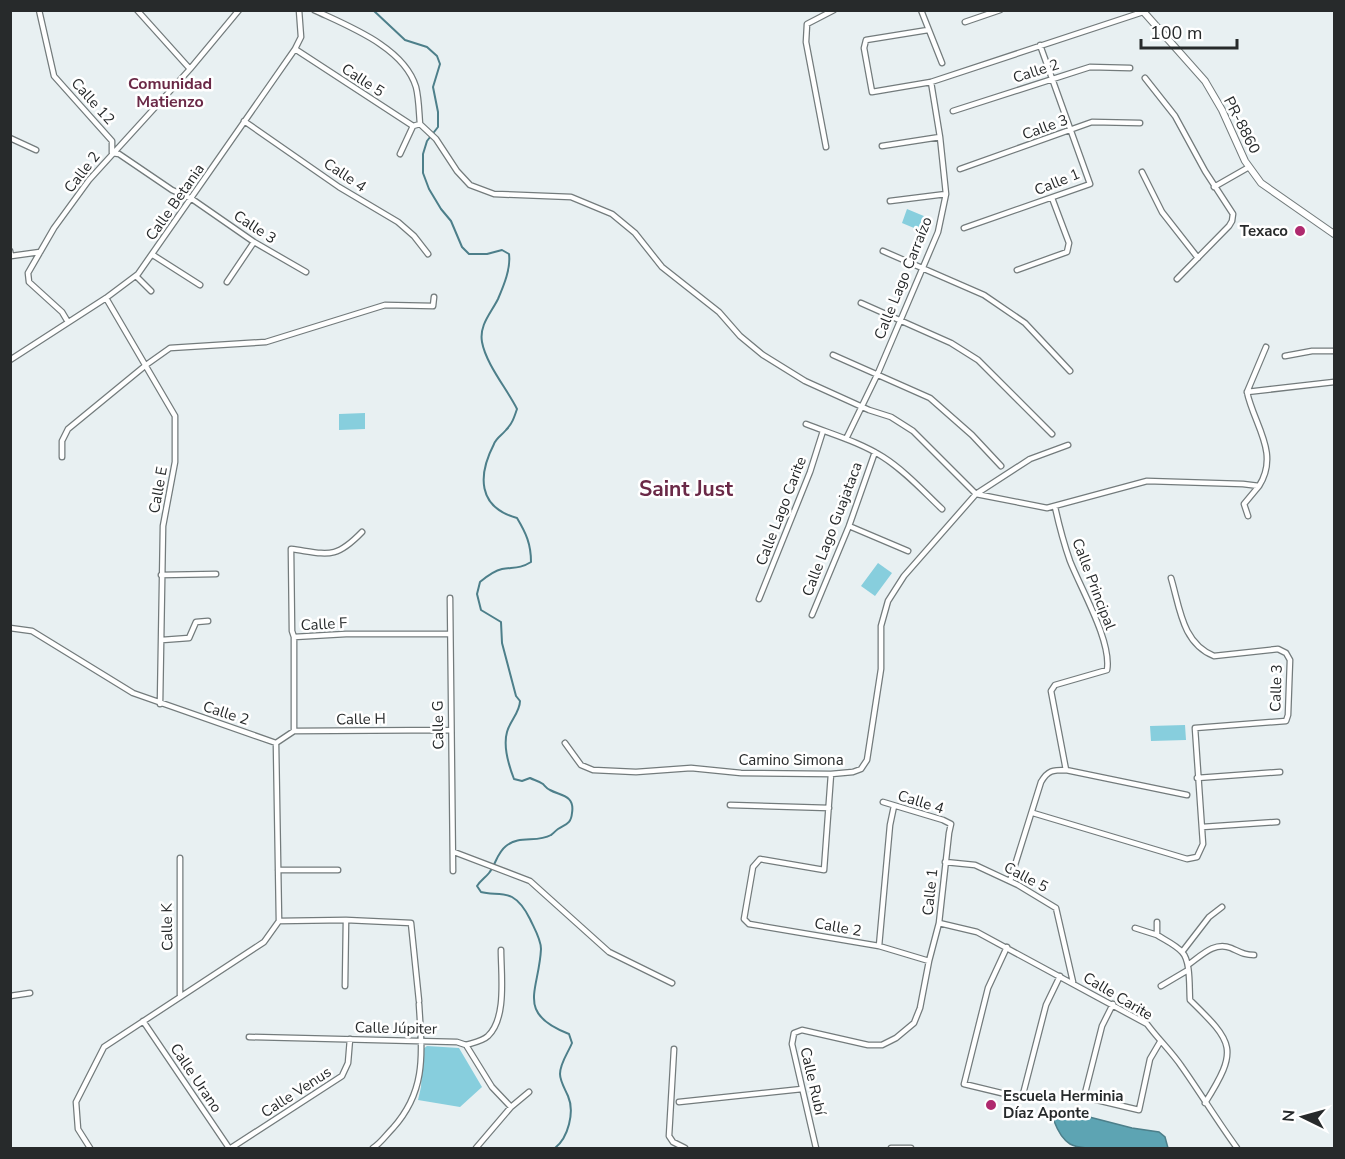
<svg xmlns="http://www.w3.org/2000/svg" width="1345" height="1159" font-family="'Nunito Sans',sans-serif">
	<rect width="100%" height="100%" fill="#e8f0f2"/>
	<path fill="#87cedd" d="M907,209L931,219L926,233L902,223Z
		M365,413V429L339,430V414Z
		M878,563L892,573L875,596L861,586Z
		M1185,725L1186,740L1151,741L1150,726Z
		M427,1046L459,1048L482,1087L460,1107L418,1100L421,1087L423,1049Z"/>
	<path fill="#5da4b3" stroke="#4d7f8a" stroke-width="1.5" d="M1066,1111L1132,1128L1159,1132L1165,1137L1168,1148C1147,1149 1085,1153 1070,1144C1062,1139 1057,1129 1054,1121L1056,1116Z"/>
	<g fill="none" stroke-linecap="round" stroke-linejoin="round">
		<path stroke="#4d7f8a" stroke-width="2" d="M373,10L405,40L427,47L437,56L440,64L433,87L438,112V127L427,141L423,154V173L429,189L441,209L451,221L462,247L469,254H487L502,250L509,254C511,268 504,285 498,299C491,313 479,325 482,342C486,364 507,389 517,409C514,418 512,424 506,430C502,435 496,438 494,444C478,475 477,507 517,518C526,533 531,544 531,562C520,569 513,567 502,569C493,571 486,577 480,582L477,594L481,610L501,622L502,643L516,696L520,701C520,712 510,721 507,732C503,746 509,766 514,779L522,781L530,778C534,780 539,781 543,784C545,786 547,789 550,790C561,796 575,795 572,813C571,824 566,824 558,829C555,831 553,834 551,835C537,843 519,835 506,846C497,853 496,864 489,873C485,878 481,880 477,886L481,892C491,895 503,892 512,897C521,902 526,911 530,919C534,928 541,939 541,949C539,991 515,1013 569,1034L572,1043C568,1053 560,1063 560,1074C560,1081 565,1089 568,1096C575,1112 568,1138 555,1148"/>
		<defs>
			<path id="minor" d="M39,10L54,76L112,141V153L119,154L172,190L192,199L254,242L306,272
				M137,10L190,69
				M314,10C348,26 404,47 416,87C419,99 419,113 420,124
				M921,10L942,63
				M965,22L1000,10
				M928,30L866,40L864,48L872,92L931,82L1143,12
				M295,49L413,126L420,124
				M1145,78L1175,116L1205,171L1233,214L1232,221L1229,226L1177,279
				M953,111L1090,67L1130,68
				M244,121L339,187L398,222L414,236L428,254
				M420,124L436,139L457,171L470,185L494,194L571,197L612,214L635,233L662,267L719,312L740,336L763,355L805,381L869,410L891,417L913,431L976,494L1047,508L1147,481L1243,484L1259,486C1280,453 1254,425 1247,392
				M10,138L36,150
				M882,146L940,137
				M826,147L806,42L807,24L834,10
				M400,154L413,126
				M960,169L1092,122L1140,123
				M1142,172L1162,212L1198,258
				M1214,187L1249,167
				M890,201L946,194
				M964,228L1090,184L1040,45
				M10,251L11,256L40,252
				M883,251L984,295L1025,323L1070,371
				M153,255L200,285
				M1017,270L1067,252L1069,243L1052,198
				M136,276L151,291
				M227,282L254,242
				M106,298L175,416V462L163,526L160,704
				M861,303L951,343L978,360L1052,434
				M68,322L62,312L29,282L28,273L54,228L89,180L190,69L239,10
				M833,355L930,398L972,435L1001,466
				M1285,356L1312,351H1334
				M10,360L106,298L138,274L295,49L301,37L299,10
				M1247,392L1334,382
				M1247,392L1266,347
				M806,424C831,434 860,442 883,457C905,471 923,491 942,509
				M846,439L878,373L938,232L946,194L940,137L931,82
				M62,457V441L68,429L146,365L170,348L266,342L385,305L433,306L434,297
				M1055,507C1059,525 1064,544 1070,561C1081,589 1112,642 1107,670L1055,685L1051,691L1066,770
				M1248,516L1244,504L1259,486
				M849,526L908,551
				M161,575L216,574
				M450,598L453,871
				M759,599L810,472L823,431
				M812,615L849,526L875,452
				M10,628L32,631L133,693L276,743
				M294,637L346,634H450
				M162,640L189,638L196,622L208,621
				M294,731V637L292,631L291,549C328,554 335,560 362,532
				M276,743L294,731L450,730
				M565,743L581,765L593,770L636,772L691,768L741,773L831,774L853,772L861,769L867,760L881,669V626L888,601L904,576L976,494L1030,459L1068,445
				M831,774L824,870L760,859L753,867L744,919L749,924L879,946L929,961
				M1197,778L1280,772
				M730,805L829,808
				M1033,813L1187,859L1197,857L1203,844L1195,728L1286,721L1288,715L1290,660L1286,653L1278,649L1214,656C1182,643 1180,608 1171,578
				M1202,827L1277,822
				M454,852L530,881L609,952L672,983
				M180,858V995
				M945,862L975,865L1018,885L1056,908L1073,982
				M278,870H338
				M1010,881L1041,782C1048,770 1053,770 1066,770L1187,795
				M279,921L346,920L411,923L419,1001
				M1157,922V935C1165,940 1176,945 1182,952C1191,961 1189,988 1190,1000C1234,1043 1239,1049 1205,1103
				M939,923L977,932L1147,1024C1158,1039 1172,1052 1182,1067C1201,1094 1218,1122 1237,1148
				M1135,928L1157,935
				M879,946L890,825L894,806
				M1007,947L988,988L964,1084L1022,1098L1046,1005L1060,976
				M1182,952L1209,917L1222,907
				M1188,965C1201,956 1214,941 1231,948C1240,952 1244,955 1254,955
				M345,986L346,920
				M1161,986L1188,970
				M10,996L30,993
				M1113,1004L1102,1026L1084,1097L1139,1110L1150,1059L1160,1042
				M143,1021L229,1148
				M249,1037L457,1042L466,1045L492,1087L511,1107
				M466,1045C472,1043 483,1041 488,1036C507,1018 501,975 501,950
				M674,1049L669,1136L673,1142L685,1148
				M679,1102L802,1089
				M90,1148L78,1129L76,1102L104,1047L264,942L279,921L276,743
				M231,1148L342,1076L348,1063L350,1039
				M373,1148C381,1143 386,1135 393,1128C427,1090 422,1053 419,1004
				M476,1148L511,1107L529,1092
				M816,1148L792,1044L794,1033L802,1030L868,1045H882L896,1038L914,1023L920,1008L929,961L939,923L949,833L951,824L943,820L883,802
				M891,1148H911"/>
			<path id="tertiary" d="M1142,10L1205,81L1222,110L1245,161L1261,183L1334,234"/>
		</defs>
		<use href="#minor" stroke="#737b7c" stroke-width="7"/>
		<use href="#tertiary" stroke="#737b7c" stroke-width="8"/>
		<use href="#minor" stroke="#fff" stroke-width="4.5"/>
		<use href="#tertiary" stroke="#fff" stroke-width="6"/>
	</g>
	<g fill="#af296e" stroke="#fff" stroke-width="2">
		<circle cx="1300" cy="231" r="6"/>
		<circle cx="991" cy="1105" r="6"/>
	</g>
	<g text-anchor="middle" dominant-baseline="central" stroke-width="5" stroke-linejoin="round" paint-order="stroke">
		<g font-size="15" fill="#272a2b" stroke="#fff">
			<text transform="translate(1036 71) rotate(-18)">Calle 2</text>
			<text transform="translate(363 80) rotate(33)">Calle 5</text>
			<text transform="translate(93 101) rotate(48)">Calle 12</text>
			<text transform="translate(1242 125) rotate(63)">PR-8860</text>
			<text transform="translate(1045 127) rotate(-20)">Calle 3</text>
			<text transform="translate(82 172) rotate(-52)">Calle 2</text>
			<text transform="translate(345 175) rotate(34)">Calle 4</text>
			<text transform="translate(1057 182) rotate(-22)">Calle 1</text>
			<text transform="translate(175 202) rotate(-55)">Calle Betania</text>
			<text transform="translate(255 227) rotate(33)">Calle 3</text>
			<text transform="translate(903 278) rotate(-68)">Calle Lago Carraízo</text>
			<text transform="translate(158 490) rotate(-80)">Calle E</text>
			<text transform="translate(781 511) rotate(-69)">Calle Lago Carite</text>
			<text transform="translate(832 529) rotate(-69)">Calle Lago Guajataca</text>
			<text transform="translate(1094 584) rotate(69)">Calle Principal</text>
			<text transform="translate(324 624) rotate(-3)">Calle F</text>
			<text transform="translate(1276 688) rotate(-88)">Calle 3</text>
			<text transform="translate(226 713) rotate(18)">Calle 2</text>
			<text transform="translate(361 719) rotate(-1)">Calle H</text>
			<text transform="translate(438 725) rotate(-91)">Calle G</text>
			<text x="791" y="760">Camino Simona</text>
			<text transform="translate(921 802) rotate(17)">Calle 4</text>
			<text transform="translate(1026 877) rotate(28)">Calle 5</text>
			<text transform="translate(930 892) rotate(-84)">Calle 1</text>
			<text transform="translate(167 927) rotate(-91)">Calle K</text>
			<text transform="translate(838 927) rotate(10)">Calle 2</text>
			<text transform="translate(1118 996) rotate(31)">Calle Carite</text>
			<text transform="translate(396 1028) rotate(1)">Calle Júpiter</text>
			<text transform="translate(196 1078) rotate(56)">Calle Urano</text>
			<text transform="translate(813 1081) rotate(77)">Calle Rubí</text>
			<text transform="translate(296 1092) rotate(-33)">Calle Venus</text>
		</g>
		<g font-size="15" font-weight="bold" fill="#272a2b" stroke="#fff" text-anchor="end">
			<text x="1288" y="231">Texaco</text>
			<text x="1003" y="1096" text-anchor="start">Escuela Herminia<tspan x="1003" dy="17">Díaz Aponte</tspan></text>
		</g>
		<g font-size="16" font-weight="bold" fill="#6a2947" stroke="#fff">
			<text x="170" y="84">Comunidad<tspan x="170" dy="18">Matienzo</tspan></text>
		</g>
		<g font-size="21" font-weight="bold" fill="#6a2947" stroke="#fff">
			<text x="686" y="489">Saint Just</text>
		</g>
	</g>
	<rect width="1345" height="1159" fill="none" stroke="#272a2b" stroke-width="24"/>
	<g transform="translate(1303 1117) rotate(275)" stroke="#ffffff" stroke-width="4.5" paint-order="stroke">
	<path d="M0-4.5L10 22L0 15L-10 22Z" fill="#272a2b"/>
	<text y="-9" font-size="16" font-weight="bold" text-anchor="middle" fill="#272a2b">N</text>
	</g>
	<path d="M1141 39v9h96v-9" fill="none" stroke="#272a2b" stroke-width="3"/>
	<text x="1150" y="39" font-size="18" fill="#272a2b" stroke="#ffffff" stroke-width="4.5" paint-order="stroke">100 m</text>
</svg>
